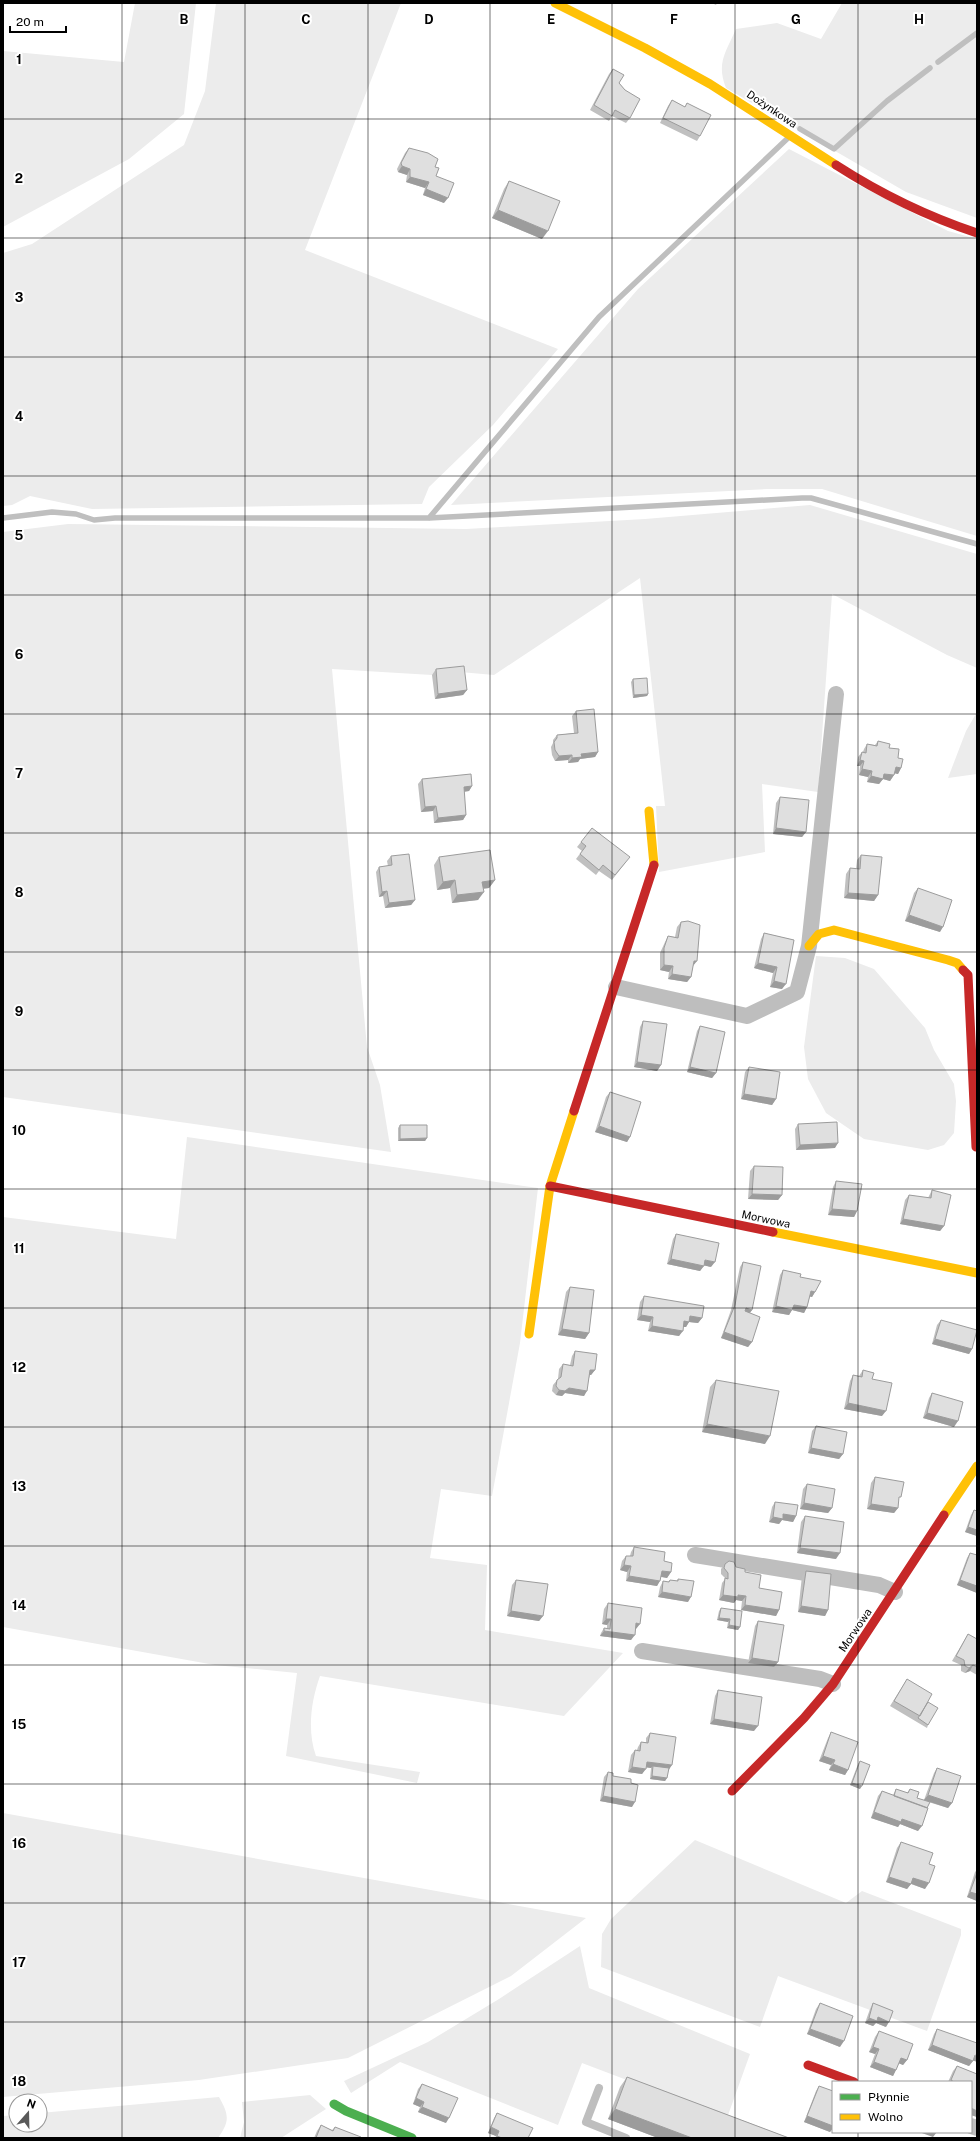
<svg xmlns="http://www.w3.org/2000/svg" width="980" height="2141" font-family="'Public Sans',sans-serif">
	<rect width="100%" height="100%" fill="#fff"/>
	<path fill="#ececec" d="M135,3H196L184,114L129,159L3,227V51L124,62Z
		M216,3H401L305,250L558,349L493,425L429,487L422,504L92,509L30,496L12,505L3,506V253L32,244L184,145L205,91Z
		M842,3H977V218L906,192L726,88C716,63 726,52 736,29L777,23L821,39Z
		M789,149L948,231L977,239V536L822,489H767L451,505L638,289Z
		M810,505L977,554V668L947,655L832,594L818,792L762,784L765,852L659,872L656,806H665L640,578L494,675L460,672L432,675L332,669L367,1047L380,1085L391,1152L3,1097V532L68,524L466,529L645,519Z
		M977,712V774L948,778L966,731Z
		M816,956L845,958L874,969L925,1028L934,1050L954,1084L956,1101L954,1133L944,1145L928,1150L864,1139L826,1113L808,1079L804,1047Z
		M187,1137L538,1188L520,1343L492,1496L441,1489L430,1558L487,1565L485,1630L623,1653L564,1716L320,1676C311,1701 307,1731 316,1756L420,1772L417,1783L286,1756L297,1673L215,1665L3,1627V1217L176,1239Z
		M3,1813L586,1918L511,1976L348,2058L199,2080L3,2097Z
		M695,1840L846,1903L862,1891L961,1929V1935L927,2031L778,1976L760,2027L601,1967L602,1934L611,1919Z
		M580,1946L589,1988L750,2054L727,2118L582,2063L558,2125L400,2062L351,2093L344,2081L428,2042L499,1999Z
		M310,2095L326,2109L281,2138H240L244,2122L242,2102Z
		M219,2097C229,2115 230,2121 218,2138H3V2116L16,2115V2125H40V2113Z"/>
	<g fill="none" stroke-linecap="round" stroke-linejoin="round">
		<path stroke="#bfbfbf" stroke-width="5.5" d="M938,62L977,33
			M800,129L834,149L887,101L930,68
			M3,518L52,512L76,514L94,520L115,518H429L802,498H811L977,544
			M429,518L599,317L788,138"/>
		<path stroke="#bebebe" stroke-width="8" d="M599,2088L586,2122L626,2138"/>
		<path stroke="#bebebe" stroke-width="16" d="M616,987L747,1016L797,992L809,946L836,694
			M695,1555L879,1585L895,1592
			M642,1651L820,1679L833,1684
			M971,2126L977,2128"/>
		<path stroke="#4caf50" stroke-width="9" d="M334,2104L346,2111L412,2138"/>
		<path stroke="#ffc107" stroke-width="9" d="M555,3L645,48L710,84L836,165
			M649,811L654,865
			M809,946L819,934L834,930L948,960L957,963L963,970
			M773,1232L977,1273
			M529,1334L550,1186L574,1111
			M944,1515L977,1466"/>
		<path stroke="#c62828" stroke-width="9" d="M836,165C881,194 926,216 977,233
			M963,970L968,975L976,1147
			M574,1111L654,865
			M550,1186L773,1232
			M732,1791L804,1718L833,1684L944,1515
			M808,2065L854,2082"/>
	</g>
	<path fill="#c0c0c0" d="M712,3H717L716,5Z
		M613,69L619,83L625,90L630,118L626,123L612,116L609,121L590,110L609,74Z
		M672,100L685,107L687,103L700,136L697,141L660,123L668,106Z
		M409,148L435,167L436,176L444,203L423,195L425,188L406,182L407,175L398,172L397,169L405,153Z
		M509,181L542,239L492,218L504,189Z
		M436,669L467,690L463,695L435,699L432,675Z
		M633,679L648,694L647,696L633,698L631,682Z
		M576,711L598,752L595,757L580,759L578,762L568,763V760L555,761L552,755L551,747L553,743V740L557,735L574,733L572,716Z
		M878,741L889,748L898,758L901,768L898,774L895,773L894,775L890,781L883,779L879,784L867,782L868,777L859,775L860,766H857L858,757L862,752H863L864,749L867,744L875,745Z
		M422,779L472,786L469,791L464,792L466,815L463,820L434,823L433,811L421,812L418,784Z
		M780,797L806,832L802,837L773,834L776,803Z
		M581,842L626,862L612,880L599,871L596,875L576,859L582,851L577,847Z
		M861,855L878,895L874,901L844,898L846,874L850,868L856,869L857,860Z
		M391,856L415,900L411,905L385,908L383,896L379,897L376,872L379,867L388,866L387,861Z
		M439,857L495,880L489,888L483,889L478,900L452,903L450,888L437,890L434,865Z
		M918,888L940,932L905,921L914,893Z
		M681,922L693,966L691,977L687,982L668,979L669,972L660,970V953L665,942L668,936L675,937L677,927Z
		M764,933L794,940L782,989L770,987L773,973L754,968L761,939Z
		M643,1021L661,1065L657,1071L634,1067L640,1027Z
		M700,1026L716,1073L712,1078L687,1072L697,1031Z
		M749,1067L776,1099L772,1105L741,1099L745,1072Z
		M610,1092L630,1137L627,1142L595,1132L606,1097Z
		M798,1124L835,1148L796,1150L795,1129Z
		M400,1125L427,1138L425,1141H398V1128Z
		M754,1166L782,1195L778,1200L748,1199L750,1171Z
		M836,1181L857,1211L854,1217L828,1215L833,1187Z
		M932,1190L944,1226L940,1231L900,1224L905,1200L909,1195L928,1198Z
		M676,1234L711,1267L704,1265L700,1271L667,1264L673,1239Z
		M743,1262L752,1310L750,1313L752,1342L748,1347L721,1338L731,1310L740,1267Z
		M783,1270L800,1277L815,1292L812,1297L810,1296L807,1307L804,1313L792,1310L789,1315L772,1312L780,1275Z
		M570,1287L589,1333L585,1339L558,1335L566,1292Z
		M644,1296L702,1318L698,1323L689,1322L686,1327H683L679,1336L648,1331L650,1322L637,1320L640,1302Z
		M941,1320L972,1349L969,1354L932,1344L937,1325Z
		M575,1351L595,1370L591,1375H590L584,1396L565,1393L562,1396L556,1395L552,1391L553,1385L558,1379L559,1369L563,1364L570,1365L572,1356Z
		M863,1370L872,1379L882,1416L844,1409L850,1381L853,1375L859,1376Z
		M716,1380L765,1444L702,1432L710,1387Z
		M932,1393L954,1427L923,1418L929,1398Z
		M816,1426L843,1454L839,1459L808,1453L812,1431Z
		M875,1477L898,1508L894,1513L867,1509L871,1483Z
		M807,1484L832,1508L828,1513L800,1509L803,1489Z
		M775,1502L796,1516L793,1522L782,1520L779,1524L769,1522L772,1507Z
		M974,1510L977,1536L965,1532L971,1515Z
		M805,1516L836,1559L797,1553L801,1522Z
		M634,1547L664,1561L671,1572L667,1578L661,1577L657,1586L626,1581L627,1572L620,1570L622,1561L626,1556H630L631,1552Z
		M970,1553L976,1555L977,1553V1593L957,1585L967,1558Z
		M725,1564L736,1567L745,1572L779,1610L776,1616L741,1610L742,1601L736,1600L734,1603L719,1600L722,1583L725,1579V1578L721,1574V1569Z
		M806,1571L828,1610L825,1616L798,1612L802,1576Z
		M678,1579L688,1602L658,1597L660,1587L663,1581L668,1582L670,1580L677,1581Z
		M516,1580L543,1616L539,1621L507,1616L512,1585Z
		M608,1603L636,1629H635L631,1640L600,1636L601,1633L604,1628H607V1625L602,1624L604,1609Z
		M721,1608L740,1627L738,1630L727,1628L728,1622L717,1620L719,1611Z
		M758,1621L778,1662L774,1667L748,1663L755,1626Z
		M968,1634L977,1639V1675L970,1671L965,1673L961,1671V1665L952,1661L965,1639Z
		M907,1679L928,1702V1725L927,1728L890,1706Z
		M718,1690L754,1731L710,1724L715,1696Z
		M831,1732L848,1770L845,1775L829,1770L831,1765L819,1761L828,1738Z
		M650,1733L668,1770L667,1778L665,1781L650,1779L651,1768L646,1767L642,1774L628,1772L631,1755L635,1750H637L638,1747L641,1742H646V1738Z
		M860,1761V1789L850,1785L858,1764Z
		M937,1768L952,1803L948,1808L925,1801L918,1831L900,1824L898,1827L871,1818L878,1796L882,1791L893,1795L896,1789L907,1793L910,1789L917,1798L924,1800L934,1773Z
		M608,1772L613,1776L631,1783L632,1807L600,1801L604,1777Z
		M901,1842L929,1864L925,1889L911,1884L907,1889L886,1882L897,1848Z
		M977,1870V1901L967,1897L975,1872Z
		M820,2003L840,2047L807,2034L816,2009Z
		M873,2003L886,2027L876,2023L873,2026L865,2023L870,2009Z
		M937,2029L973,2061L969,2066L928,2050L934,2034Z
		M879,2031L907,2060L903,2065L899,2063L893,2076L870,2067L875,2054L869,2052L875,2037Z
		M957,2066L977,2074V2117L971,2115V2082H948L953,2071Z
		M627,2077L789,2138H658L608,2119L620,2087Z
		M422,2084L446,2123L418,2112L420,2107L413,2104L418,2089Z
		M819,2086L833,2091V2128L830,2132L804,2122L816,2091Z
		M497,2113L528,2138H495L496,2136L488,2133L494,2118Z
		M321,2125L332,2130L335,2127L361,2138H314L317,2131Z"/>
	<path fill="#9c9c9c" d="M402,166L410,169L407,175L398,172Z
		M410,177L429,182L425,188L406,182Z
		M426,189L448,198L444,203L423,195Z
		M498,210L548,231L542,239L492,218Z
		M467,690L463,695L435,699L438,694Z
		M648,694L647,696L633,698L634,695Z
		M598,752L595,757L580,759L578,762L568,763L572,758L581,754Z
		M572,755L568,760L555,761L559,756Z
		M860,760L864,761L860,766H857Z
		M896,767L901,768L898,774L892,773Z
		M862,769L872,771L868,777L859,775Z
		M884,774L894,775L890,781L883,779L879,784L867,782L871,776Z
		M472,786L469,791L460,792L464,787Z
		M436,806L433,811L421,812L425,807Z
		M466,815L463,820L434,823L438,818Z
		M776,828L806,832L802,837L773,834Z
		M455,880L450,888L437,890L443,882Z
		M495,880L489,888L477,889L482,882Z
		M387,891L383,896L379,897L382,892Z
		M484,892L478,900L452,903L457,895Z
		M848,893L878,895L874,901L844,898Z
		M415,900L411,905L385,908L389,903Z
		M909,915L943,927L940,932L905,921Z
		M694,961H697L693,966Z
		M758,963L777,967L773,973L754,968Z
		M664,965L673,966L669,972L660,970Z
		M672,974L691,977L687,982L668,979Z
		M774,981L786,984L782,989L770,987Z
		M637,1062L661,1065L657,1071L634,1067Z
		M690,1067L716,1073L712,1078L687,1072Z
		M744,1094L776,1099L772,1105L741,1099Z
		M599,1126L630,1137L627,1142L595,1132Z
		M427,1138L425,1141H398L400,1139Z
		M838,1143L835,1148L796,1150L800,1145Z
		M752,1194L782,1195L778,1200L748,1199Z
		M832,1209L857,1211L854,1217L828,1215Z
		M903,1219L944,1226L940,1231L900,1224Z
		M671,1259L704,1266L700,1271L667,1264Z
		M705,1260L715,1262L711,1267L702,1265Z
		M811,1291L815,1292L812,1297L807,1296Z
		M794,1305L807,1307L804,1313L792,1310L789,1315L772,1312L776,1306Z
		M746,1308L752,1310L748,1315L742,1313Z
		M641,1315L653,1317L650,1322L637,1320Z
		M690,1316L702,1318L698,1323L689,1322L686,1327H681L684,1321Z
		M652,1326L683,1331L679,1336L648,1331Z
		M562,1329L589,1333L585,1339L558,1335Z
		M724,1332L752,1342L748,1347L721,1338Z
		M935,1339L972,1349L969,1354L932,1344Z
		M590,1370H595L591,1375H587Z
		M569,1388L587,1391L584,1396L565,1393L562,1396L556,1395L559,1390Z
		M848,1403L886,1411L882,1416L844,1409Z
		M927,1413L958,1421L954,1427L923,1418Z
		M707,1424L770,1436L765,1444L702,1432Z
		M811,1448L843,1454L839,1459L808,1453Z
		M804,1503L832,1508L828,1513L800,1509Z
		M871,1504L898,1508L894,1513L867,1509Z
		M783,1514L796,1516L793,1522L782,1520L779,1524L769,1522L773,1517Z
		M968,1527L977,1530V1536L965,1532Z
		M800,1548L840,1553L836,1559L797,1553Z
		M624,1565L631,1566L627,1572L620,1570Z
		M662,1571L671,1572L667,1578L658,1576Z
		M629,1576L660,1581L657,1586L626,1581Z
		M960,1580L977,1586V1593L957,1585Z
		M662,1592L691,1597L688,1602L658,1597Z
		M723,1595H738L746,1596L742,1601L736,1600L734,1603L719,1600Z
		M745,1605L779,1610L776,1616L741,1610Z
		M801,1606L828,1610L825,1616L798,1612Z
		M511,1611L543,1616L539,1621L507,1616Z
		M719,1618L730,1619L728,1622L717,1620Z
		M606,1619H611L607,1625L602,1624Z
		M636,1623L640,1624L636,1629H632Z
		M729,1625L740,1627L738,1630L727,1628Z
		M604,1631L635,1635L631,1640L600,1636Z
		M752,1658L778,1662L774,1667L748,1663Z
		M973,1665L970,1671L965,1673L969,1668Z
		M714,1719L758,1726L754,1731L710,1724Z
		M823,1756L835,1760L831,1765L819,1761Z
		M647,1762L672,1765L668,1771L653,1766L651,1768L643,1767Z
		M833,1764L848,1770L845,1775L829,1770Z
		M632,1767L646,1769L642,1774L628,1772Z
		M652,1776L667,1778L665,1781L650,1779Z
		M852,1783L862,1786L860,1789L850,1785Z
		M928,1795L952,1803L948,1808L924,1800Z
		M603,1796L635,1802L632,1807L600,1801Z
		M874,1812L902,1819L922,1826L918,1831L900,1824L898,1827L871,1818Z
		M889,1877L911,1884L907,1889L886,1882Z
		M913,1878L929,1883L925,1889L909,1883Z
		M970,1892L977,1894V1901L967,1897Z
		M878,2017L889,2022L886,2027L876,2023L873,2026L865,2023L869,2018Z
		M810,2029L844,2041L840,2047L807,2034Z
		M932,2045L977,2056V2062L972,2060L973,2061L969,2066L928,2050Z
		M873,2047L879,2049L875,2054L869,2052Z
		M901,2058L907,2060L903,2065L898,2063Z
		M874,2062L896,2070L893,2076L870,2067Z
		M416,2098L424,2102L420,2107L413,2104Z
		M422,2107L449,2118L446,2123L418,2112Z
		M971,2108L977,2111V2117L971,2115Z
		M615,2109L692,2138H658L608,2119Z
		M807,2116L833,2126V2128L830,2132L804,2122Z
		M491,2127L499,2131L496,2136L488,2133Z
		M919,2132H937L933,2137Z
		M497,2136L502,2138H495Z"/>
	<path fill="#dfdfdf" stroke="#9c9c9c" d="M613,69L624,75L619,83L625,90L640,99L630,118L615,110L612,116L594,105Z
		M672,100L685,107L687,103L711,115L700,136L663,118Z
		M409,148L428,153L438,159L435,167L439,168L436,176L454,183L448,198L426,189L429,182L410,177V169L402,166L401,163Z
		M509,181L560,201L548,231L498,210Z
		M464,666L467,690L438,694L436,669Z
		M647,678L648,694L634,695L633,679Z
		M594,709L598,752L581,754L582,757L572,758V755L559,756L555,750L554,742L557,738V735L578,733L576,711Z
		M878,741L890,744L889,748L899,749L898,758L903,759L901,768L896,767L894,775L884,774L883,779L871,776L872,771L862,769L864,761L860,760L862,752L866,753L867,744L877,746Z
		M471,774L472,786L464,787L466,815L438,818L436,806L425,807L422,779Z
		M780,797L809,800L806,832L776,828Z
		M592,828L630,857L615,875L603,865L599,870L580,854L586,846L581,842Z
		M490,850L495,880L482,882L484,892L457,895L455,880L443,882L439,857Z
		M409,854L415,900L389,903L387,891L382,892L379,867L392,865L391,856Z
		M861,855L882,857L878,895L848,893L850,868L860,869Z
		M918,888L952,900L943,927L909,915Z
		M688,921L700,925L697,961H694L691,977L672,974L673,966L664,965V948L668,936L678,938L681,922Z
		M764,933L794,940L786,984L774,981L777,967L758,963Z
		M643,1021L667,1024L661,1065L637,1062Z
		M700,1026L725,1032L716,1073L690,1067Z
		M749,1067L780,1072L776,1099L744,1094Z
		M610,1092L641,1102L630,1137L599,1126Z
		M837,1122L838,1143L800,1145L798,1124Z
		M400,1125H427V1138L400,1139Z
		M754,1166L783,1167L782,1195L752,1194Z
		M836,1181L862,1184L857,1211L832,1209Z
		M932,1190L951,1195L944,1226L903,1219L909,1195L931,1198Z
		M676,1234L719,1243L715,1262L705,1260L704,1266L671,1259Z
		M743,1262L761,1266L752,1310L746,1308L745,1311L760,1317L752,1342L724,1332L735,1305Z
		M783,1270L801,1274L800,1277L821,1281L815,1292L811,1291L807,1307L794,1305L792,1310L776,1306Z
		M570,1287L594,1290L589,1333L562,1329Z
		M644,1296L704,1306L702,1318L690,1316L689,1322L684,1321L683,1331L652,1326L653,1317L641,1315Z
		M941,1320L977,1330L972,1349L935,1339Z
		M575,1351L597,1354L595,1370H590L587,1391L569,1388L565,1391L559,1390L556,1386L557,1380L561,1377L563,1364L573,1366Z
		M863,1370L874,1373L872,1379L892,1383L886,1411L848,1403L853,1375L862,1377Z
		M716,1380L779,1391L770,1436L707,1424Z
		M932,1393L963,1402L958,1421L927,1413Z
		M816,1426L847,1432L843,1454L811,1448Z
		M875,1477L904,1482L901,1497H899L898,1508L871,1504Z
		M807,1484L835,1489L832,1508L804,1503Z
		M775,1502L798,1505L796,1516L783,1514V1519L773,1517Z
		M974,1510L977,1511V1530L968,1527Z
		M805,1516L844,1522L840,1553L800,1548Z
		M634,1547L665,1552L664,1561L672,1563L671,1572L662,1571L660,1581L629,1576L631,1566L624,1565L626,1556H633Z
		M970,1553L977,1555V1586L960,1580Z
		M729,1561L734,1562L736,1567L745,1569V1572L761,1575L759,1588L782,1592L779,1610L745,1605L746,1596L738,1595V1597L723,1595L725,1578L728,1579V1573L724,1568L725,1564Z
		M806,1571L831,1574L828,1610L801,1606Z
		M678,1579L694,1581L691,1597L662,1592L663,1581L669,1582L670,1580L678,1581Z
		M516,1580L548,1584L543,1616L511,1611Z
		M608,1603L642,1608L640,1624L636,1623L635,1635L604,1631V1628L610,1629L611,1619H606Z
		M721,1608L742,1611L740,1627L729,1625L730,1619L719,1618Z
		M758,1621L784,1625L778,1662L752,1658Z
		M968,1634L977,1639V1667L973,1665L969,1668L965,1666L964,1660L956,1656Z
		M907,1679L932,1694L920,1716L894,1701Z
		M718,1690L762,1697L758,1726L714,1719Z
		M928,1702L938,1708L928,1725L918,1718Z
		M831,1732L858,1742L848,1770L833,1764L835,1760L823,1756Z
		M650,1733L676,1737L672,1765L647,1762L646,1769L632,1767L635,1750L640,1751L641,1742L648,1743Z
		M860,1761L870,1765L862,1786L852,1783Z
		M653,1766L669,1768L667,1778L652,1776Z
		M937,1768L961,1776L952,1803L928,1795Z
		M608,1772L613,1773V1776L631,1779V1783L638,1785L635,1802L603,1796Z
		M896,1789L908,1793L910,1789L919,1792L917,1798L930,1802L927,1808L894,1796Z
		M882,1791L928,1808L922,1826L902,1819L901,1822L874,1812Z
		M901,1842L933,1853L929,1864L935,1866L929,1883L913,1878L911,1884L889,1877Z
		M977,1873V1894L970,1892Z
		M820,2003L853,2016L844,2041L810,2029Z
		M873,2003L893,2011L889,2022L878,2017L877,2021L869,2018Z
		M937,2029L977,2043V2056L975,2055L973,2061L932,2045Z
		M879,2031L913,2044L907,2060L901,2058L896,2070L874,2062L879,2049L873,2047Z
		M957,2066L977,2074V2111L971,2108V2082H954L951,2080Z
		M627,2077L789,2138H692L615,2109Z
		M422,2084L458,2098L449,2118L422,2107L424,2102L416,2098Z
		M819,2086L833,2091V2126L807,2116Z
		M497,2113L533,2128L528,2138H502L497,2136L499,2131L491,2127Z
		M321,2125L333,2131L335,2127L361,2137V2138H316Z"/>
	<path fill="none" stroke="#000" stroke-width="1" stroke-opacity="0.55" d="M122,3V2138M245,3V2138M368,3V2138M490,3V2138M612,3V2138M735,3V2138M858,3V2082M3,119H977M3,238H977M3,357H977M3,476H977M3,595H977M3,714H977M3,833H977M3,952H977M3,1070H977M3,1189H977M3,1308H977M3,1427H977M3,1546H977M3,1665H977M3,1784H977M3,1903H977M3,2022H977M858,2132V2138"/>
	<g text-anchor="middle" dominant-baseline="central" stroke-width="4" stroke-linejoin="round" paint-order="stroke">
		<g font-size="11" fill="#000" stroke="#fff">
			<text transform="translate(772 109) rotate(34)">Dożynkowa</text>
			<text transform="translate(766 1219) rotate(12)">Morwowa</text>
			<text transform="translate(855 1630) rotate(-56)">Morwowa</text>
		</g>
	</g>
	<g font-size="13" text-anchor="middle" font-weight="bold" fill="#000" stroke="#fff" stroke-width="4" stroke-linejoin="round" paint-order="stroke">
		<text x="184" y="24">B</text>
		<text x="306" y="24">C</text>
		<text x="429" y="24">D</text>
		<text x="551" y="24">E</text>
		<text x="674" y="24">F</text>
		<text x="796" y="24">G</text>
		<text x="919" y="24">H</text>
		<text x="19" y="64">1</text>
		<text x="19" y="183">2</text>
		<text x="19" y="302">3</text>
		<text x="19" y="421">4</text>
		<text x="19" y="540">5</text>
		<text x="19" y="659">6</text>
		<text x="19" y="778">7</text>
		<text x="19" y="897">8</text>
		<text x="19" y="1016">9</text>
		<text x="19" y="1135">10</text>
		<text x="19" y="1253">11</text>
		<text x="19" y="1372">12</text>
		<text x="19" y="1491">13</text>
		<text x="19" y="1610">14</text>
		<text x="19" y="1729">15</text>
		<text x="19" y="1848">16</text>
		<text x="19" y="1967">17</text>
		<text x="19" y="2086">18</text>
	</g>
	<rect width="980" height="2141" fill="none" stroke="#000000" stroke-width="8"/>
	<rect x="832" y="2081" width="140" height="52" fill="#ffffff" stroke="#999999"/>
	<rect x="840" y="2094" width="20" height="6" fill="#4caf50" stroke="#999999"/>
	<text x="868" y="2101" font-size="12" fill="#000000">Płynnie</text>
	<rect x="840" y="2114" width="20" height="6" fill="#ffc107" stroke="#999999"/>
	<text x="868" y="2121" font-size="12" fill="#000000">Wolno</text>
	<g transform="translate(28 2113) rotate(20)"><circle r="19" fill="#ffffff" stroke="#999999"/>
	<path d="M0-3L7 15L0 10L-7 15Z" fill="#595959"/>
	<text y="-6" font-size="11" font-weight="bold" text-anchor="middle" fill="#000000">N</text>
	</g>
	<path d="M10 26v6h56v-6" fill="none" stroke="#000000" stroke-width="2"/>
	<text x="16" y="26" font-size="12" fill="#000000" stroke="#ffffff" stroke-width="3" paint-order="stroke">20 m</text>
</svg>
